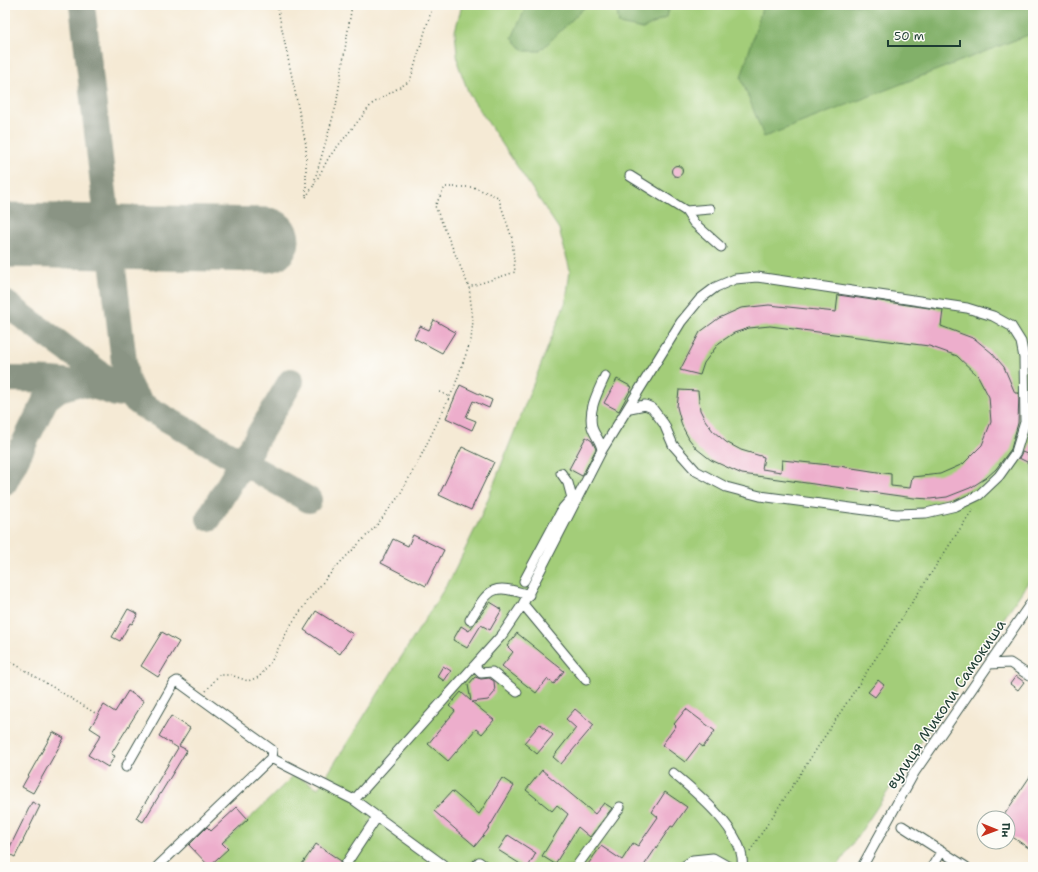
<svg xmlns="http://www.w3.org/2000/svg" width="1038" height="872" font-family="'Shantell Sans',sans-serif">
	<rect width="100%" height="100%" fill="#fdfcf7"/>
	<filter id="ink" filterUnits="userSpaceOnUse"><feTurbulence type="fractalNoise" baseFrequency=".025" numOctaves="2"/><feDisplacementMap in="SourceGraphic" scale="8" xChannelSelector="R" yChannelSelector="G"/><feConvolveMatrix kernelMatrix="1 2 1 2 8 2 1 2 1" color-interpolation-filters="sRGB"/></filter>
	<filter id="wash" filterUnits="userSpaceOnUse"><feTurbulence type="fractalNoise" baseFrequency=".012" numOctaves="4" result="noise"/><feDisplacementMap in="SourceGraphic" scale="16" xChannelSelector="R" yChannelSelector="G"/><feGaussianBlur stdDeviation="0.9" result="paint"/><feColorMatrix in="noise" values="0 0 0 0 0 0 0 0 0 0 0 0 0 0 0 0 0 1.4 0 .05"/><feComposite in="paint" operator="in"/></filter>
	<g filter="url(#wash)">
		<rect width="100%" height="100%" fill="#f5ead5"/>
		<path fill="#a3cd79" stroke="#618556" d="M462,5H1033V575L837,867H200L294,775L318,788L322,783L451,578L480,519L566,301L570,270L559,229L469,94L458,64L455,31Z"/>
		<path fill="#82b069" stroke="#50764e" d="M527,5H587L540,51H524L512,38Z
			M616,5H670L667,17L643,29L619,24Z
			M763,5H1033V33L764,137L741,78Z"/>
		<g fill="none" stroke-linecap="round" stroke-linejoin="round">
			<path stroke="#8a9484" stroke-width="26" d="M82,5L126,379L132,392L142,405
				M5,303L142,405L309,500
				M5,379C44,379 80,379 116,394
				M5,482L46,399L59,389L80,383
				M209,518L291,381"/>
			<path stroke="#8a9484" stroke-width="65" d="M5,235L267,240"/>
		</g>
		<g id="blocks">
			<path fill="#edaecc" d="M671.5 171a5.5 5.5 0 1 1 11 0a5.5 5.5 0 1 1-11 0Z
				M838,295L943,310L941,326L975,339L992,353L1004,367L1015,393H1019L1018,423L1011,449L996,469L986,478L970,488L947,497L930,499L914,498L742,474L711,460L697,449L689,439L682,426L677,407L679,390L698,391L700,410L705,420L713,431L726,442L741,450L764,457L762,469L781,472L782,460L839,466L891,474V486L910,488L912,477L940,474L963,464L982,445L991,422L989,397L978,376L957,356L929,346L770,326L749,328L734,333L719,343L704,363L700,375L680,370L700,332L719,318L741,308L769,305L836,312Z
				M434,320L455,332L442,353L414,338L420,326L429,330Z
				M617,379L632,387L619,411L604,403Z
				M460,385L492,400L489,408L473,401L466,417L476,421L472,430L446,418Z
				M586,437L592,441L596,449L582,476L569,469Z
				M1032,439L1033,459L1031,464L1019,458L1022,452L1027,454Z
				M462,447L494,462L471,510L439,495Z
				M413,535L444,550L426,586L381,563L393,539L408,546Z
				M490,602L500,608L501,611L490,630L481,625L467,648L453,640L461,626L469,631Z
				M128,609L138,614L132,624L130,623L120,641L112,637Z
				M316,611L353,634L340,654L304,630Z
				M162,632L179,642L158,677L141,666Z
				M517,633L564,671L554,684L547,679L536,693L502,666L513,652L507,646Z
				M443,666L451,671L444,681L437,676Z
				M1016,676L1024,682L1018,690L1010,684Z
				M475,677L481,679L489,678L494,681L495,692L488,700L472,702L494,720L482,734L476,729L448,761L428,744L455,711L449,706L461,692L471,701L468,685Z
				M878,680L884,685L875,697L868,692Z
				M128,691L144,701L111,754L115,756L108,767L88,755L101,735L90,728L104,705L115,712Z
				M575,709L594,725L561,764L553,757L576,728L566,719Z
				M686,709L715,731L703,747L699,744L685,762L662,745L676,726L674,724Z
				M171,716L190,728L179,746L187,750L143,822L136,818L178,748L159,736Z
				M540,724L553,735L537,754L524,743Z
				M53,732L64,738L33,793L22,787Z
				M542,770L595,814L604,803L612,808L590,837L578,827L555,864L542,856L568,814L557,805L552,811L526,790Z
				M1033,772V851L1008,834V818H1002Z
				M502,778L514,786L487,831L475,846L434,811L452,791L479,814Z
				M665,792L687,807L673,827L671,826L643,867H586L601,846L622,860L633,843L638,846L658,817L652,812Z
				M32,802L40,806L15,857L7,853Z
				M237,807L248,819L222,843L228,849L209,866L189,845L207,827L211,831Z
				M508,835L536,853L528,867H525L498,850Z
				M316,844L341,861L338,867H300Z"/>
		</g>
	</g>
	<g filter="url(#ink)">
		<use href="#blocks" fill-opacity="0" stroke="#3f574c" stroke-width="1"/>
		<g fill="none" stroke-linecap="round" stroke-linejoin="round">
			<defs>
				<path id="minor" d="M630,176L686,211L710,209
					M686,211L694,223L721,247
					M602,450C601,441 594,435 592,427C588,409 598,392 605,376
					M561,473L568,483L572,498
					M524,581L563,508L572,498L577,500
					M523,604L586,680
					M470,620C490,588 491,583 529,595
					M989,664L1010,663L1033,678
					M474,666L481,673L492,672L517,692
					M271,758L354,800L446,867
					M126,767L174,683L177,681L272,750L271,758L157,867
					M673,773C696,792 747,834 742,867
					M354,800L502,635L523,604L602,450L681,322L700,299L716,287L735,279L757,277L967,308L993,316L1011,326L1021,342L1024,358L1025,422L1016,452L999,476L979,495L956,506L926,513L896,514L760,496L726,487L696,471L673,445L664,424L652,408L645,405L630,408
					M902,826L966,867
					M344,867L377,817
					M475,867L479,862L486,867
					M576,867L620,807
					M683,867L693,860L713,858L729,867
					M862,867L914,773L1033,600
					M932,867L942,851"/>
			</defs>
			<use href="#minor" stroke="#3f574c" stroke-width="11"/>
			<path stroke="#3f574c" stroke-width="1.5" stroke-dasharray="1 3" stroke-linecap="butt" d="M277,5L306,145V197
				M315,179L336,106L352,5
				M314,185L329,157L372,104L410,81L433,5
				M306,197L314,185
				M440,392L450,397
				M5,658L95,713
				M206,691L219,675H231L248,681L259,677L272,660L290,626L309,599L335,568L377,525L399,496L420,458L454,388L471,340L473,321L469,287L435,206L445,187H473L498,197L512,238L515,272L469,287
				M750,851L973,509"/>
			<use href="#minor" stroke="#fff" stroke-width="9"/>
		</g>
	</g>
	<g text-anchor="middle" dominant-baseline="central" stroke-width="3" stroke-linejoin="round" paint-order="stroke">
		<g font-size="15" fill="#1f3d34" stroke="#fdfcf7">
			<text transform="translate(946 704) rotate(-56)">вулиця Миколи Самокиша</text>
		</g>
	</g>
	<rect width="1038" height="872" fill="none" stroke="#fdfcf7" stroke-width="20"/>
	<g transform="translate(996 830) rotate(91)"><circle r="19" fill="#fdfcf7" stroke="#a4b0a9"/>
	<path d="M0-3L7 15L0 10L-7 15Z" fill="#c8321e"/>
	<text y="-6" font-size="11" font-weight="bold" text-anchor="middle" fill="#1f3d34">Пн</text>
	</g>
	<path d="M888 40v6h72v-6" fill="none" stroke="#1f3d34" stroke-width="2"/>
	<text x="894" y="40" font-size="12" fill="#1f3d34" stroke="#fdfcf7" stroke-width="3" paint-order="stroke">50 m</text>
</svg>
